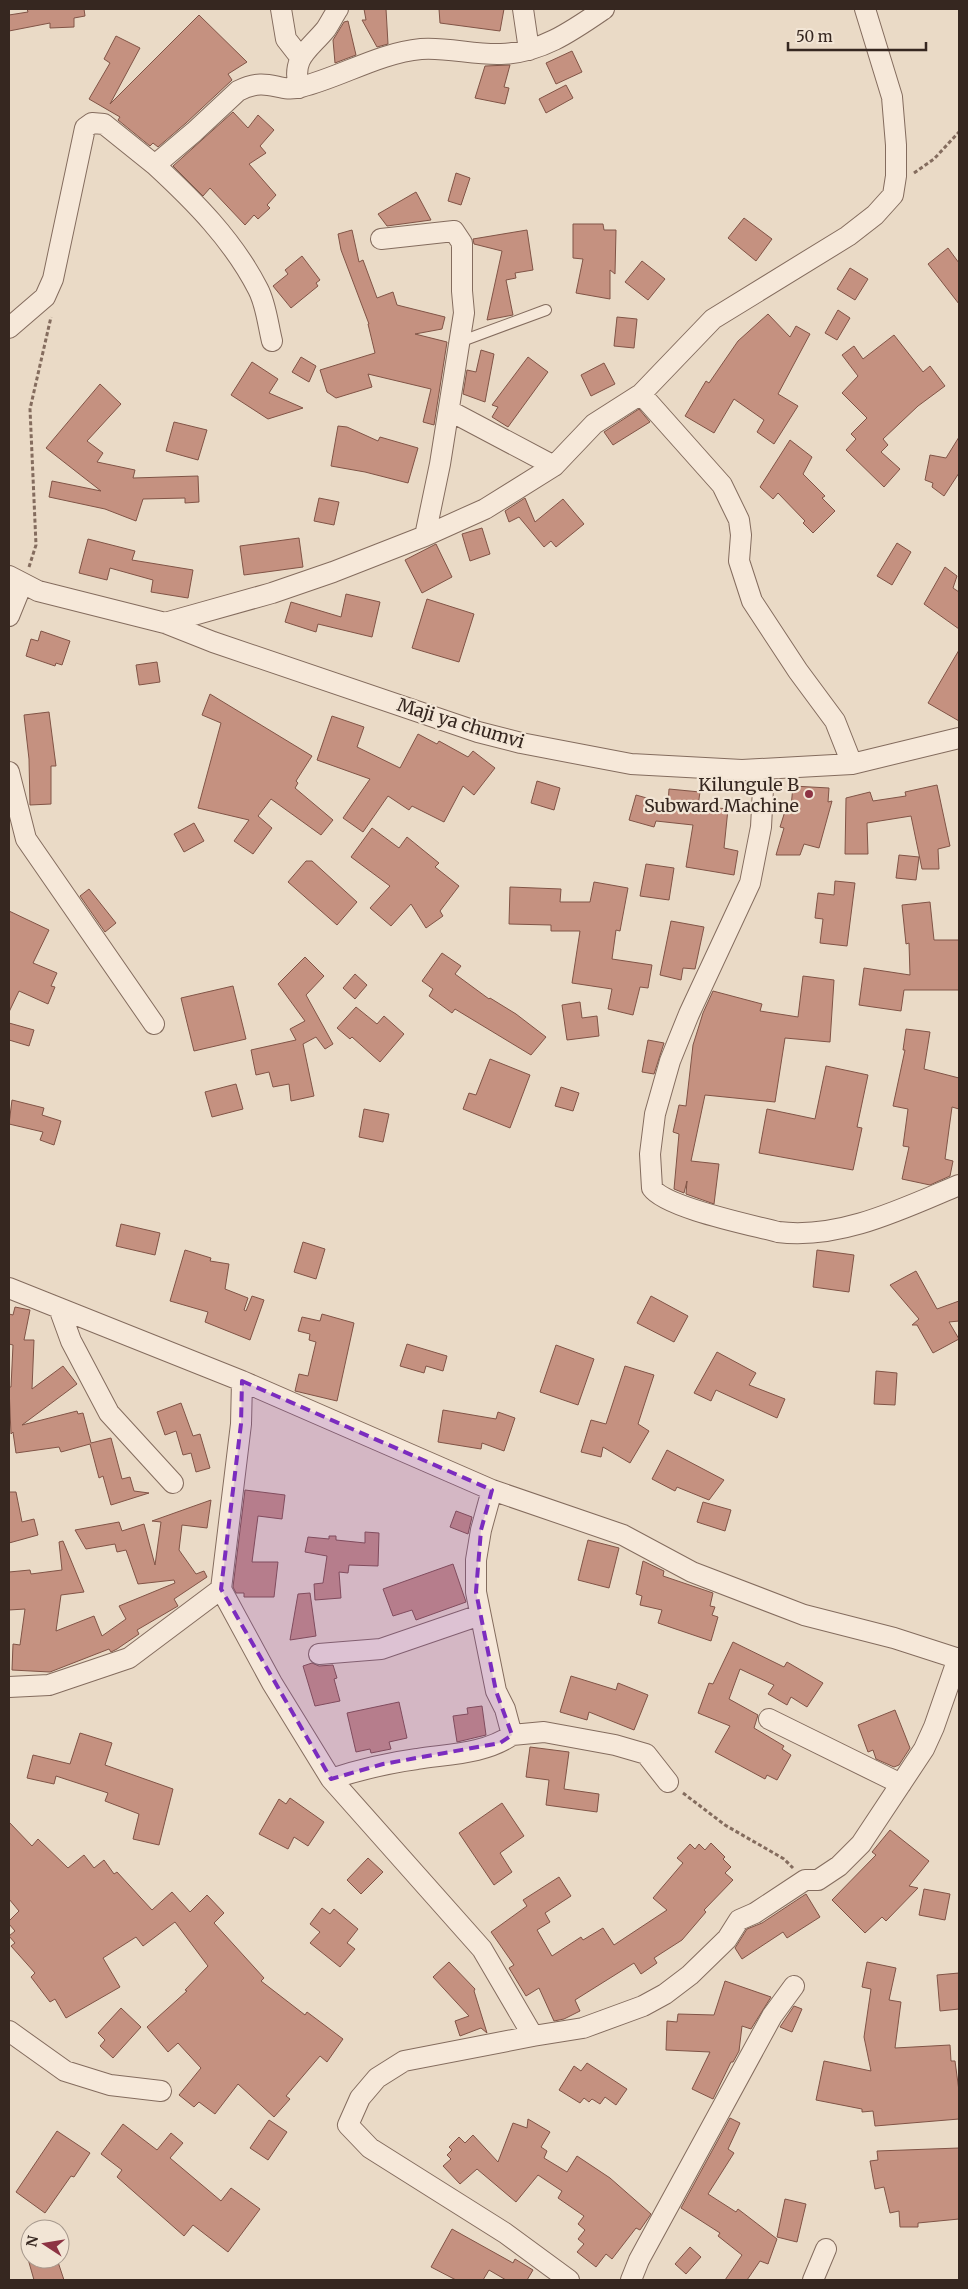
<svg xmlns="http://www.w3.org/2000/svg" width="968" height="2289" font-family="Merriweather,serif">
	<rect width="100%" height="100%" fill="#eadac6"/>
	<path fill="#c59180" stroke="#815446" d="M27,9H84L85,16L74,18V27L50,28V23L9,31V15L28,12Z
		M364,9H386L388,44L377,47L362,20H366Z
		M439,9H504L500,31L440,23Z
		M199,15L247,62L228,74L232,80L186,123L158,147L153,143L150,146L118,120L120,117L89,99L110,63L104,59L116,36L140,48L110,104Z
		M348,21L356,55L335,63L333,40L344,22Z
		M572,51L582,72L556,84L546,63Z
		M510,65L504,87L509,88L505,104L475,98L485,66Z
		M566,85L573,98L546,113L539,99Z
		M233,112L248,128L258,115L274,130L260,146L266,153L249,164L276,195L267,205L270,208L258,219L254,215L245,225L210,188L203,196L173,166Z
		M456,173L470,178L461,205L448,201Z
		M416,192L431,220L387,226L378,214Z
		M744,218L772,239L756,261L728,238Z
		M573,224H603L604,230H616L615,274L610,270V299L576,293L583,259L573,258Z
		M352,230L359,262L363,260L377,298L393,292L397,305L445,317L442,329L415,334L447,342L434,425L423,422L431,389L368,374L372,387L336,398L327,392L320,370L375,353L368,324H369L341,250L338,234Z
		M527,230L533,270L515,273L516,278L506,280L513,315L487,320L502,251L474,244L473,239Z
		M948,248L959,263V304L928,264Z
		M302,256L320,280L316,283L318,286L291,308L273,286L288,274L285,270Z
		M642,261L665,279L648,300L625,282Z
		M850,268L868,279L855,300L837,289Z
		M838,310L850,318L837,340L825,333Z
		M768,314L790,337L796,326L810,334L778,394L798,406L774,444L757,432L764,420L734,399L714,433L685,416L706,381L709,383L738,341Z
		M617,317L637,319L634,348L614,346Z
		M894,335L923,372L930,366L945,386L918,406L883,439L888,445L881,452L900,469L884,487L846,450L856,439L851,434L867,418L842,393L858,376L842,355L854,346L863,359Z
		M481,350L494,354L485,402L463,394L467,370L476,372Z
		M301,357L316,366L309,382L292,372Z
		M528,357L548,372L508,427L492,417L498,407L492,405Z
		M252,362L278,379L269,393L303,408L268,419L231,395Z
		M604,363L615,384L591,396L581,375Z
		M100,384L121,404L87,441L103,453L97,462L135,470L133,478L198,476L199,502L185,503V498L143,499L136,521L105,509L49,497L52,481L101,491L46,448Z
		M639,409L650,422L613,445L604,432Z
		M174,422L207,430L198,460L166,451Z
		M338,426L347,427L378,441L380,437L418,448L408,483L365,472L331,466Z
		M959,437V473L944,496L932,487L933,483L925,480L930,455L946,458Z
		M790,440L812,457L803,474L825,496L822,498L835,511L813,533L803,523L805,521L778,493L773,499L760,487Z
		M319,498L339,502L334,525L314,521Z
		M525,498L535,522L563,499L584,524L556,547L551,541L544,547L519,517L509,522L505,511Z
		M482,528L490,554L470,561L462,534Z
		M299,538L303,567L244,575L240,546Z
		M88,539L135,551L132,560L193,570L188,598L151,592L153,580L110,568L107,580L79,573Z
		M897,543L911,552L892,585L877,576Z
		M436,544L452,577L422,593L405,560Z
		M945,567L957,576L953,588L959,592V629L924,604Z
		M346,594L380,602L372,637L318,624L316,632L285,622L291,602L341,617Z
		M427,599L474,614L459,662L412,648Z
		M41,631L70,641L62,665L56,663L55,666L26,656L31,639L38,641Z
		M959,650V721L928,703Z
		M157,662L160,682L139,685L136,665Z
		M210,694L312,756L296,781L298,783L295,788L333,820L321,835L271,799L258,816L272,828L253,854L234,841L249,820L198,808L221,723L202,715Z
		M49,712L56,766H51V804L30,805L29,759L24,715Z
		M332,716L364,727L357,747L400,768L418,734L437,744L439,741L468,757L473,751L495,768L474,795L463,786L444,822L412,806L409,810L388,796L363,832L343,818L370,779L317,760Z
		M537,781L560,788L554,810L531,803Z
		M937,785L950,846L938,849L939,869H922L911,816L867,823L868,854H845L846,798L870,792L873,801L906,796L905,792Z
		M793,786L829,788L828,802L832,801L819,848L804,844L800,855H776L784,828L780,827L787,805L791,807Z
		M669,789L700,792L698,806L728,809L724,848L738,851L734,875L686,867L693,825L656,821L654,827L629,820L636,795L668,804Z
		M194,823L204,841L184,852L174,834Z
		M372,828L399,848L407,837L439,863L435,867L459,886L440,911L443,916L426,928L411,904L391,926L370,908L390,886L351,857Z
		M899,855L919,857L916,880L896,878Z
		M306,861H312L357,902L337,925L288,882Z
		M646,864L674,868L669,900L640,896Z
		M835,881L855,883L847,946L820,943L823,919L815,918L818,893L834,895Z
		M594,882L628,888L620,931L616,930L612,959L652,965L648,988L640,987L633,1015L608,1009L612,989L572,983L580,931H551V925L509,924L510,887L561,889L560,902H590Z
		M89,889L116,923L105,932L80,896Z
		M930,902L934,940H959V990H904L901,1011L859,1005L864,968L910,975L909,943L906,944L902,905Z
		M9,911L49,930L33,963L57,973L51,986L55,987L48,1004L19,991L9,1012Z
		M671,921L704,927L695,969L683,968L681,980L660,975Z
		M442,953L461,966L455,974L489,999L490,998L516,1014L546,1037L531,1055L455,1009L452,1013L429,996L433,989L422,981Z
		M305,957L324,976L306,995L333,1044L325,1049L316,1037L303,1044L314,1096L291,1101L289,1084L273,1087L269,1072L256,1075L251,1050L296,1040L290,1029L305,1021L278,984Z
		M355,974L367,985L355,999L343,988Z
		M803,976L834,980L830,1042L785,1038L775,1102L705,1095L691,1161L719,1164L714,1204L686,1194L687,1181L684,1193L674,1189L679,1134L673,1132L679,1105L686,1106L693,1045L703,1013L713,991L762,1004L760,1011L798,1017Z
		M233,986L246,1039L194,1051L181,998Z
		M580,1002L582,1018L597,1016L599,1036L567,1040L562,1005Z
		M356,1007L377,1024L384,1016L404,1034L380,1062L352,1037L350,1039L337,1028Z
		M9,1023L34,1030L29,1046L9,1040Z
		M906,1029L930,1032L924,1069L959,1078V1109L952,1107L945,1159L953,1161L950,1176L930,1185L902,1179L909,1147L903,1146L908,1109L893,1106L905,1050H903Z
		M648,1040L664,1043L654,1074L642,1072Z
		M490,1059L530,1075L510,1128L463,1109L469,1093L476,1095Z
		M826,1066L868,1075L857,1127L862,1128L853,1170L759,1153L767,1109L815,1119Z
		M236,1084L243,1109L212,1117L205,1092Z
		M561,1087L579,1093L573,1111L555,1106Z
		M12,1100L44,1108L42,1115L61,1121L54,1145L40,1140L43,1132L9,1124Z
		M364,1109L389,1114L383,1142L359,1137Z
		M121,1224L160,1233L155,1255L116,1246Z
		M303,1242L325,1249L316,1279L294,1272Z
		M185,1250L211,1258L210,1261L229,1264L225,1289L248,1298L244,1310L246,1311L252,1296L264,1300L250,1340L205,1322L208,1312L170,1301Z
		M817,1250L854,1255L849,1292L813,1287Z
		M916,1271L937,1309L959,1301V1321L949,1322L959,1339L933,1353L917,1325H912L919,1319L890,1285Z
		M651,1296L688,1316L674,1342L637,1323Z
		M15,1307L30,1310L24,1340H34L32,1389L63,1366L77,1384L22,1425L77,1411L78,1414L83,1413L91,1443L111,1438L122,1479L130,1477L134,1491L149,1493L111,1505L103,1476L99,1478L90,1444L61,1452L59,1447L16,1453L13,1432L11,1434L9,1387H11L13,1345L9,1344V1314L13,1315Z
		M322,1314L354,1323L337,1401L295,1391L299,1374L308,1376L316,1342L309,1340L310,1334L298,1331L302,1317L320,1321Z
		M407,1344L447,1356L443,1371L426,1366L424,1373L400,1366Z
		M556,1345L594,1359L578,1405L540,1392Z
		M717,1352L756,1373L749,1385L785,1399L777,1418L716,1390L711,1401L694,1393Z
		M625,1366L654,1375L638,1424L649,1431L630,1463L603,1447L601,1457L581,1452L591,1420L606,1424Z
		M876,1371L897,1373L895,1405L874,1404Z
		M181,1403L193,1436L200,1434L210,1468L196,1472L191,1453L183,1455L176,1431L165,1435L157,1412Z
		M443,1410L496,1419L498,1412L515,1418L504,1451L482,1443L481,1449L438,1442Z
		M667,1450L724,1480L709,1500L677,1487L675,1491L652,1479Z
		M245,1490L285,1495L282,1519L258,1516L252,1562H278L274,1597H244V1593H236L233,1587Z
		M9,1492H16L22,1522L34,1519L38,1535L9,1543Z
		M211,1500L207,1528L182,1525L179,1550L196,1574L204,1571L207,1577L174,1599L178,1606L137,1630L139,1634L117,1649L111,1652L109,1649L50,1672L12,1670L13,1644L20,1645L25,1609L9,1610V1572L30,1570L31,1574L62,1570L59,1542L63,1541L84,1592L61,1595L56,1631L94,1616L102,1636L126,1619L119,1606L175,1583L174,1580L138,1584L126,1550L117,1552L115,1544L86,1549L75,1530L119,1522L122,1531L144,1524L155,1565L161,1522L152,1521Z
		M703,1502L731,1510L725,1531L697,1522Z
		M456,1511L472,1517L468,1534L450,1527Z
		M365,1532L379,1533L378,1566L349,1565L348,1573L339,1572L341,1598L315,1600L314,1584L323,1583L327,1556L305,1552L308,1537L329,1539V1536H336V1540L365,1543Z
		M588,1540L619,1548L609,1588L578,1580Z
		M643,1561L664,1571L663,1576L713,1593L710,1606L715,1607L712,1615L718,1617L711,1641L658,1623L662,1610L640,1605L642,1596L636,1594Z
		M453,1564L466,1602L416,1620L412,1610L393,1616L383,1589Z
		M310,1593L316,1636L290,1640L298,1594Z
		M733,1642L784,1667L787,1662L823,1683L807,1707L791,1697L787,1705L768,1694L774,1685L740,1669L729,1699L758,1715L754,1728L784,1746L782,1749L791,1755L777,1780L767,1775L765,1779L715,1752L730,1726L698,1713L709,1683L713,1684Z
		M312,1663L319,1666L333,1665L337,1678L334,1679L340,1701L315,1706L303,1666Z
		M571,1676L616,1690L618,1683L648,1695L634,1730L589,1712L587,1720L560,1712Z
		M399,1702L407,1738L389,1742L391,1749L371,1753L370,1749L356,1752L347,1713Z
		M482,1706L486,1735L457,1742L453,1716L468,1714L467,1708Z
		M895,1710L910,1748L899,1765L894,1767L876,1759L873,1750L868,1752L858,1725Z
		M80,1733L112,1743L105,1765L173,1789L159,1845L133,1839L139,1814L105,1801L108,1793L56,1776L54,1784L27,1778L33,1755L70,1764Z
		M530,1747L569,1752L564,1789L599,1794L597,1812L546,1805L549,1780L526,1777Z
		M290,1798L324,1822L308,1846L294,1837L288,1849L259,1834L279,1799L286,1804Z
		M502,1803L524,1836L500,1853L512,1872L494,1885L459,1833Z
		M9,1822L32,1846L38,1839L68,1868L84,1855L94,1868L104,1860L114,1874L117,1872L152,1910L172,1892L190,1912L207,1895L224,1913L214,1923L264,1978L261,1981L305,2015L307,2012L343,2039L327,2062L320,2056L286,2096L290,2099L274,2117L238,2084L215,2114L199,2102L194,2107L179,2095L201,2068L178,2043L168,2052L147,2027L187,1991L185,1990L208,1966L175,1922L143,1946L136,1937L103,1958L120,1987L66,2018L55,1999L50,2002L31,1977L35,1973L11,1946L15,1943L9,1936L15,1931L9,1924V1921L19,1911L9,1899Z
		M890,1830L929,1861L909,1886L918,1888L886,1921L882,1917L865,1933L832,1900L876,1855L872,1852Z
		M711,1843L725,1857L723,1859L731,1867L725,1873L733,1880L704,1910L706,1912L682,1940L654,1958L657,1963L641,1974L634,1963L575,2000L580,2011L564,2019L554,2021L539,1988L526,1996L509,1968L514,1965L491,1932L527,1906L523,1900L559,1877L571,1896L545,1913L550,1922L537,1930L552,1956L581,1937L583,1940L603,1928L614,1945L667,1910L653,1898L683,1863L677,1858L690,1844L695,1849L699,1844L705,1850Z
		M368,1858L383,1872L361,1894L347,1880Z
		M924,1889L950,1894L945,1920L919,1915Z
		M806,1894L820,1917L787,1938L783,1932L742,1959L735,1948L747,1929L762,1923Z
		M322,1908L330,1914L334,1909L358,1929L347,1943L355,1949L340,1967L310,1943L320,1932L310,1924Z
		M449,1962L475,1989L474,1991L487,2033L481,2028L460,2036L455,2021L469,2016L433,1977Z
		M867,1962L896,1968L889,2000L901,2002L895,2048L950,2045L951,2061H955L959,2091V2119L875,2126L873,2111L862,2112V2109L816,2100L824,2061L871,2071L864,2037L871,1989L862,1987Z
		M959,1973V2009L940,2011L937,1975Z
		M725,1981L771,1997L751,2029L742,2026L739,2051L733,2062H731L713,2099L692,2089L710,2052L666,2050L667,2021L677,2022L678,2014L714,2015Z
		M794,2006L802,2009L792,2032L780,2027Z
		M121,2008L141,2027L113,2058L100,2046L105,2040L98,2033Z
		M587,2063L627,2089L616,2105L605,2097L600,2104L592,2099L589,2102L584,2098L580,2103L559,2090L574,2066L581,2071Z
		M730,2118L740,2123L728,2149L734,2153L708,2194L736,2212L738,2209L777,2239L768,2264L760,2261L747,2280H725L742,2255L718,2236L720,2233L681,2208Z
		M528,2119L550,2132L541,2147L547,2151L544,2158L567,2172L577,2156L610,2178L651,2214L640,2230L636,2228L612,2259L606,2254L596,2267L577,2252L584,2244L578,2239L585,2230L578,2224L584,2216L558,2198L562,2191L538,2175L516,2202L477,2169L460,2184L443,2166L451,2159L447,2155L452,2150L449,2147L459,2137L465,2143L473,2135L498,2162L513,2123L527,2128Z
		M269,2120L287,2132L268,2160L250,2148Z
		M123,2124L157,2150L171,2133L183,2143L170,2158L221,2201L231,2188L260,2209L228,2252L193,2225L184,2236L117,2177L122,2170L101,2154Z
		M57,2131L90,2153L74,2177L71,2176L45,2213L16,2192Z
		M959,2148V2219L918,2223V2227H900L899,2211L890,2213L884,2187L875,2189L870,2161L878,2160L877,2151Z
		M785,2199L806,2204L797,2242L777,2237Z
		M452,2229L513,2263L515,2259L533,2270L527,2280H506L489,2270L483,2280H456L431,2267Z
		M690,2247L701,2257L686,2274L675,2264Z
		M28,2259H57L64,2280H34Z"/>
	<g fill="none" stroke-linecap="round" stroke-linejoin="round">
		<defs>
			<path id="lane" d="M462,341L546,310"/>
			<path id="street" d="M281,9L286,39L300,57
				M523,9L529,50
				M299,88C291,57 309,50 326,29C330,23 334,15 338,9
				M155,165C194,201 233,240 258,289C266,304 268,325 272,341
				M381,239L454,231L462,243V291L464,313L440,464L425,536
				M9,328L45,297L53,279L85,128L92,123L104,124L155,165L194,132L238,91C269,75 278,94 301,87C341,77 379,53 421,49C447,47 474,55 501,54C541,53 572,31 604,9
				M641,394L722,485L739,520L741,535L739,561L752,601L798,671L835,721L852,764
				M450,411L554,466
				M9,576L38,591L165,623L213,642L478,732L521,743L631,764L742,770L852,764L959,738
				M9,616L22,584
				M165,623L272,593L333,572L425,536L485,509L554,466L594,424L641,394L713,319L848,236L875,215L893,195L896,176V145L892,97L865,9
				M764,769L761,827L750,883L689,1014L670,1061L655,1114L650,1154L652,1188C666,1208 752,1225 778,1232C840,1240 904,1208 959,1185
				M9,772L26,839L154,1024
				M9,1288L242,1381L492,1490L623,1535L692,1572L804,1615L894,1638L959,1659
				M59,1308L71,1341L109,1413L173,1483
				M242,1381L241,1424L221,1589L272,1683L331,1779C359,1770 387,1763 417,1759C448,1754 485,1754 512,1735
				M492,1490L481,1530L476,1560V1592L496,1691L505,1709L512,1735L544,1732L615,1745L646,1754L668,1782
				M319,1654L381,1649L480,1615
				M9,1687L49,1685L129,1658L221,1589
				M769,1719L901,1784
				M331,1779L482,1949L533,2036
				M9,2031L65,2071L110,2085L161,2091
				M569,2280L505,2233L370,2148L348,2125L360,2098L377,2078L404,2061L533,2036L583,2028L643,2006L665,1994L690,1975L727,1939L739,1920L755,1913L805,1880H818L839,1866L861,1844L924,1749L934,1727L958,1658
				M631,2280L639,2260L772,2016L794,1986
				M813,2280L826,2249"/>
		</defs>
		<use href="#lane" stroke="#846c5e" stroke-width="12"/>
		<use href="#street" stroke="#846c5e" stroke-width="22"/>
		<path stroke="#846c5e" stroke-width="3" stroke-dasharray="4 2.5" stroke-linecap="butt" d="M914,173L934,159L959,132
			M29,567L36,545L30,409L51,317
			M683,1793L725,1825L784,1859L793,1868"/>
		<use href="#lane" stroke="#f6e8d9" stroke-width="10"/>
		<use href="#street" stroke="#f6e8d9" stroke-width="20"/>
	</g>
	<path fill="#7b2cbf" fill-opacity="0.2" stroke="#7b2cbf" stroke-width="4" stroke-dasharray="10 6" stroke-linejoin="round" d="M242,1381L492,1490L481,1530L476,1592L496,1691L512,1735L500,1743L383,1764L331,1779L221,1589L241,1424Z"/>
	<circle fill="#8d3343" stroke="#f2e5d5" stroke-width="2" cx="809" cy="794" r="5"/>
	<g text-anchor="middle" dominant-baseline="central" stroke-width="4.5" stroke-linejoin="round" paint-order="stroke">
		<g font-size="18" fill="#362720" stroke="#f2e5d5">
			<text transform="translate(461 723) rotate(17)">Maji ya chumvi</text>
		</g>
		<g font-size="18" fill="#362720" stroke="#f2e5d5" text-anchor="end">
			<text x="799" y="784">Kilungule B<tspan x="799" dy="21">Subward Machine</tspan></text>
		</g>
	</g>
	<rect width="968" height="2289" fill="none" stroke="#362720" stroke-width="20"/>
	<g transform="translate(45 2244) rotate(282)"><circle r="24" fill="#f2e5d5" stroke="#a7998d"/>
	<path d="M0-4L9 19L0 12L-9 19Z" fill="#8d3343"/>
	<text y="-8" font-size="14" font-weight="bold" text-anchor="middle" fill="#362720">N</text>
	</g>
	<path d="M788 42v8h138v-8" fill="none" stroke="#362720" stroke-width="2.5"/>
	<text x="796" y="42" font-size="15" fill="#362720" stroke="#f2e5d5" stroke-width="4" paint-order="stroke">50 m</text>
</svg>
